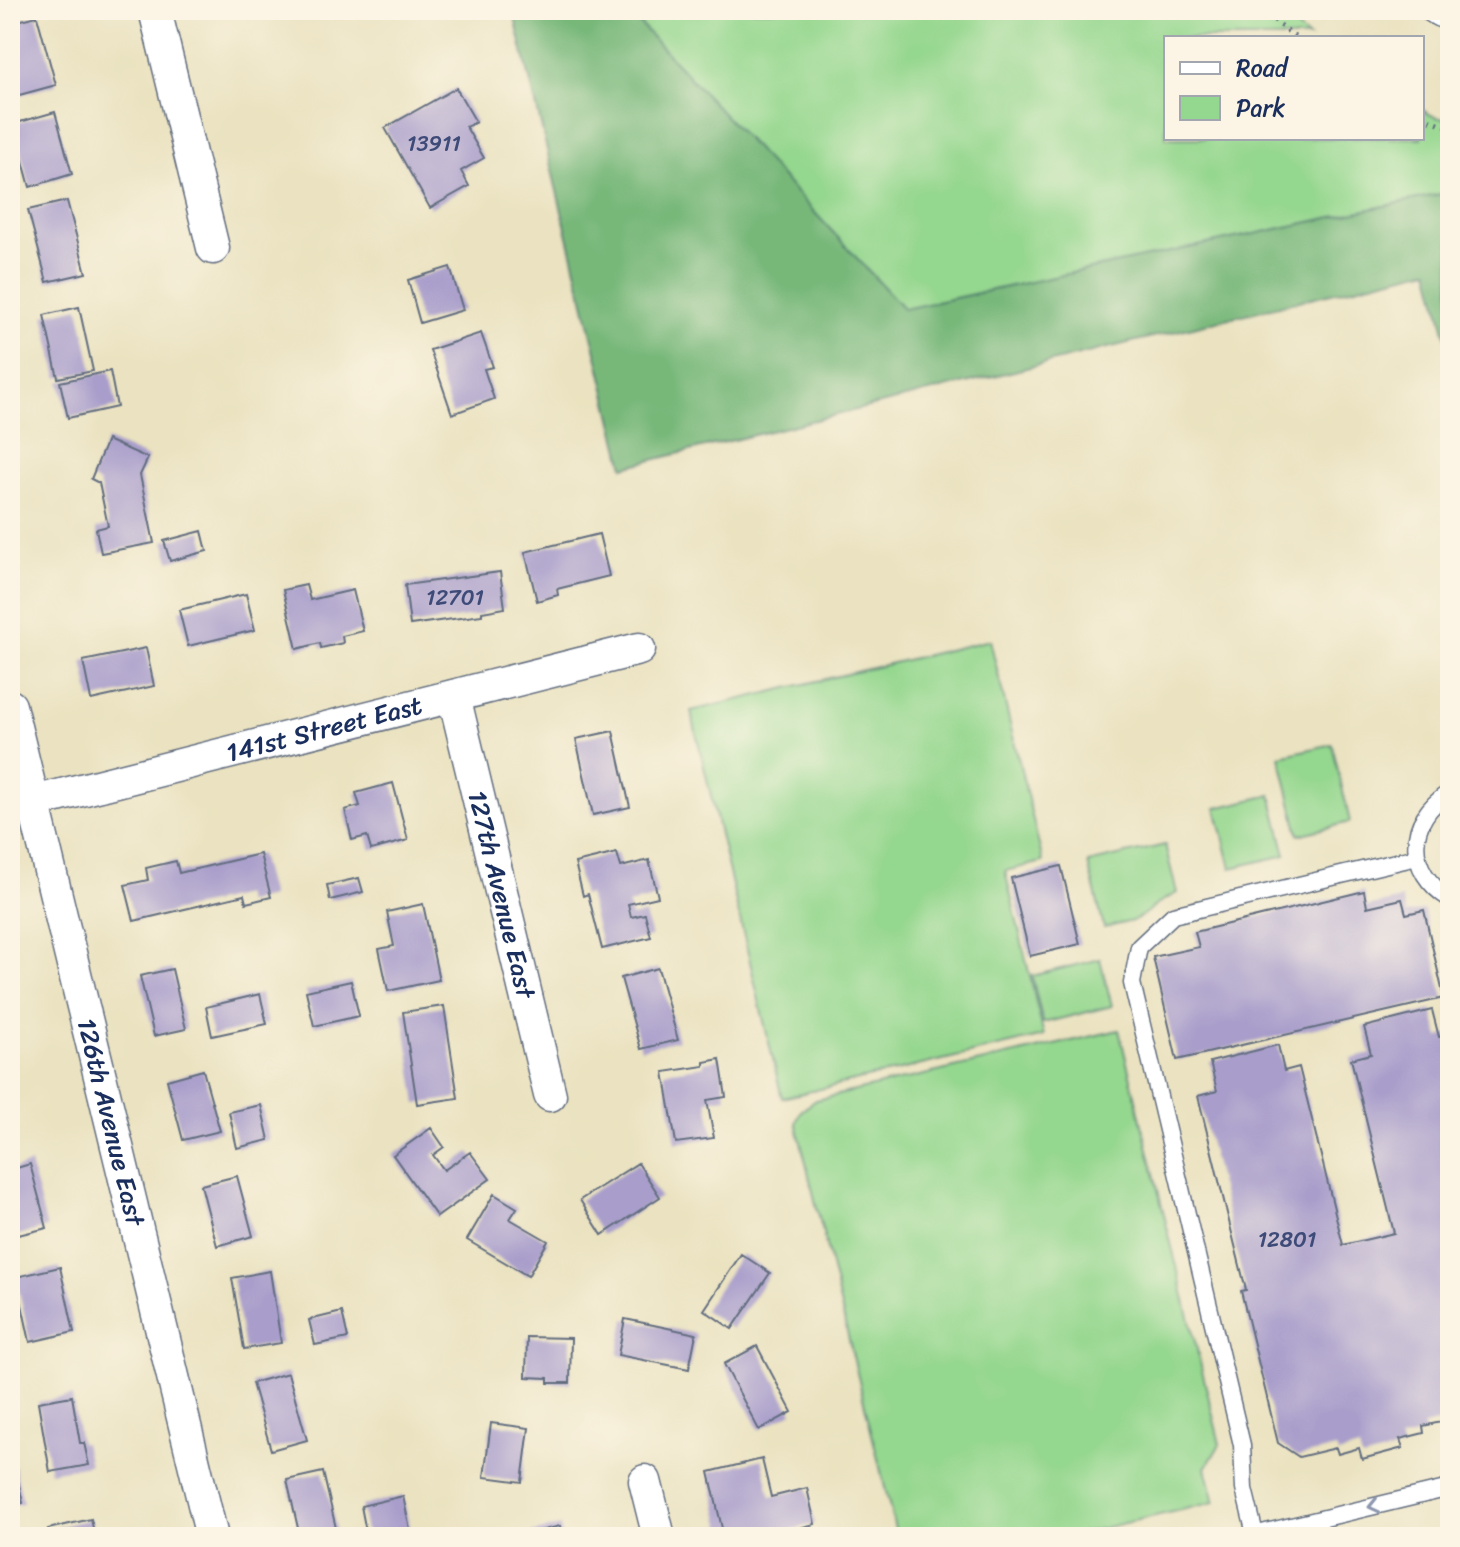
<svg xmlns="http://www.w3.org/2000/svg" width="1460" height="1547" font-family="Sriracha,sans-serif">
	<rect width="100%" height="100%" fill="#fcf5e5"/>
	<filter id="ink" filterUnits="userSpaceOnUse"><feTurbulence type="fractalNoise" baseFrequency=".0125" numOctaves="2"/><feDisplacementMap in="SourceGraphic" scale="16" xChannelSelector="R" yChannelSelector="G"/><feConvolveMatrix kernelMatrix="1 2 1 2 8 2 1 2 1" color-interpolation-filters="sRGB"/></filter>
	<filter id="wash" filterUnits="userSpaceOnUse"><feTurbulence type="fractalNoise" baseFrequency=".006" numOctaves="4" result="noise"/><feDisplacementMap in="SourceGraphic" scale="32" xChannelSelector="R" yChannelSelector="G"/><feGaussianBlur stdDeviation="1.8" result="paint"/><feColorMatrix in="noise" values="0 0 0 0 0 0 0 0 0 0 0 0 0 0 0 0 0 1.4 0 .05"/><feComposite in="paint" operator="in"/></filter>
	<g filter="url(#wash)">
		<rect width="100%" height="100%" fill="#eae2c0"/>
		<path fill="#94d78e" stroke="#588376" stroke-width="2" d="M627,10H1277L1309,38H1166V138H1422V110L1435,117L1450,120V192L904,309Z
			M990,640L1043,862L1005,871L1044,1036L782,1098L691,711Z
			M1332,744L1350,822L1299,835L1280,756Z
			M1271,795L1286,855L1231,868L1216,808Z
			M1165,845L1177,893L1162,901L1136,920L1104,928L1088,863Z
			M1100,959L1112,1006L1043,1023L1032,976Z
			M1119,1030L1220,1444L1206,1468L1215,1502L1065,1537H897L796,1122L801,1111L816,1100Z"/>
		<path fill="#77b879" stroke="#49746c" stroke-width="2" d="M513,10H627L904,309L1450,192V352L1429,269L624,467Z"/>
		<g id="blocks">
			<path fill="#a99ecb" d="M37,16L56,85L12,97L10,89V23Z
				M456,88L476,122L466,127L484,158L461,171L469,186L430,208L385,128Z
				M55,112L72,174L30,187L13,124Z
				M67,201L86,273L47,282L28,210Z
				M450,267L463,310L420,323L408,280Z
				M79,307L93,371L58,378L44,315Z
				M481,333L493,367L484,369L494,399L452,414L430,350Z
				M110,371L117,407L68,418L60,382Z
				M107,440L148,458L140,475L154,543L101,553L96,529L108,526L99,483L91,479Z
				M202,531L207,551L170,561L164,541Z
				M599,534L609,576L557,589L558,595L537,601L525,552Z
				M500,572L505,608L482,612V615L410,625L405,585Z
				M306,585L310,600L353,590L363,631L342,636L343,643L321,648L320,643L297,649L283,590Z
				M246,594L255,630L188,646L179,610Z
				M146,648L154,686L91,700L83,661Z
				M613,731L630,807L593,815L576,739Z
				M393,783L408,840L371,850L367,836L352,840L345,810L360,806L356,793Z
				M617,853L621,867L649,860L658,897L628,904L631,917L645,914L651,937L602,949L588,894L583,896L575,863Z
				M260,854L271,897L246,903L244,895L134,921L125,885L148,880L146,868L176,861L179,873Z
				M1061,866L1080,944L1030,956L1011,878Z
				M359,878L363,892L330,900L327,885Z
				M1364,891L1367,907L1402,899L1406,914L1424,910L1444,998L1177,1060L1153,957L1199,947L1195,932Z
				M423,904L439,980L388,991L379,949L394,946L387,912Z
				M658,968L678,1040L641,1049L621,978Z
				M172,969L186,1029L154,1036L140,976Z
				M351,981L359,1016L314,1026L306,991Z
				M260,994L267,1024L212,1036L206,1007Z
				M444,1006L458,1098L417,1104L403,1012Z
				M1432,1010L1439,1037L1450,1034V1420L1423,1426L1424,1433L1400,1439L1403,1448L1362,1459L1359,1448L1338,1454L1336,1448L1299,1457L1278,1443L1241,1291L1246,1290L1198,1096L1217,1091L1210,1062L1278,1045L1284,1071L1299,1067L1343,1245L1394,1233L1351,1059L1371,1054L1364,1027Z
				M720,1059L726,1097L707,1100L714,1138L676,1143L664,1072L704,1066V1062Z
				M203,1070L220,1131L183,1140L167,1080Z
				M261,1105L269,1140L237,1148L229,1112Z
				M431,1128L444,1147L433,1155L444,1170L470,1152L490,1179L437,1217L393,1155Z
				M638,1163L660,1197L602,1235L580,1200Z
				M30,1164L47,1228L10,1237V1170Z
				M237,1176L253,1236L217,1246L201,1185Z
				M494,1194L517,1208L510,1219L548,1241L528,1276L467,1240Z
				M741,1254L770,1273L732,1329L704,1310Z
				M60,1267L74,1332L30,1342L16,1277Z
				M270,1271L281,1343L244,1349L232,1278Z
				M342,1312L348,1338L315,1345L309,1320Z
				M625,1319L696,1334L689,1369L618,1355Z
				M527,1337L571,1338L570,1383H548V1378L526,1377Z
				M757,1346L792,1412L759,1430L724,1364Z
				M288,1373L307,1440L271,1450L252,1383Z
				M72,1396L80,1443H84L89,1465L50,1472L38,1402Z
				M491,1423L529,1428L522,1482L484,1477Z
				M762,1459L771,1497L807,1488L815,1524L762,1537H724L709,1472Z
				M15,1467L23,1503L10,1506V1468Z
				M323,1472L338,1537H300L287,1480Z
				M403,1496L410,1530L376,1537H367L361,1506Z
				M91,1519L95,1537H50L48,1529Z
				M560,1526L562,1537H529L528,1534Z"/>
		</g>
	</g>
	<g filter="url(#ink)">
		<use href="#blocks" fill-opacity="0" stroke="#636e80" stroke-width="2"/>
		<g fill="none" stroke-linecap="round" stroke-linejoin="round">
			<defs>
				<path id="service" d="M1424,10L1437,18L1450,23
					M1450,792C1405,820 1405,871 1450,899
					M1255,1534L1244,1489L1242,1445L1132,983L1139,947L1173,915L1417,857
					M1245,1537L1450,1488"/>
				<g id="minor">
					<path d="M155,10L213,248"/>
					<path id="s1" d="M454,696L550,1095"/>
					<path id="s2" d="M10,706L212,1537"/>
					<path id="s3" d="M10,808L639,649"/>
					<path d="M645,1481L659,1537"/>
				</g>
			</defs>
			<use href="#service" stroke="#636e80" stroke-width="19"/>
			<use href="#minor" stroke="#636e80" stroke-width="35"/>
			<path stroke="#636e80" stroke-width="5" stroke-dasharray="2 6" stroke-linecap="butt" d="M1262,10L1296,38
				M1422,117L1450,127"/>
			<use href="#service" stroke="#fff" stroke-width="16"/>
			<use href="#minor" stroke="#fff" stroke-width="32"/>
		</g>
		<defs><path id="oneway-chevron" d="M-2-3.5L2.5 0L-2 3.5" fill="none" stroke-width="1.6" stroke-linecap="round" stroke-linejoin="round" transform="scale(2)"/></defs>
		<use stroke="#8d97ae" href="#oneway-chevron" transform="translate(1374 1506) rotate(167)"/>
	</g>
	<g text-anchor="middle" dominant-baseline="central" stroke-width="8" stroke-linejoin="round" paint-order="stroke">
		<g font-size="22" fill="#3e4b79">
			<text x="434" y="143">13911</text>
			<text x="455" y="597">12701</text>
			<text x="1287" y="1239">12801</text>
		</g>
		<g font-size="26" fill="#1b2f5e" stroke="#fcf5e5">
			<text stroke="none"><textPath href="#s3" startOffset="324">141st Street East</textPath></text>
			<text stroke="none"><textPath href="#s1" startOffset="204">127th Avenue East</textPath></text>
			<text stroke="none"><textPath href="#s2" startOffset="428">126th Avenue East</textPath></text>
		</g>
	</g>
	<rect width="1460" height="1547" fill="none" stroke="#fcf5e5" stroke-width="40"/>
	<rect x="1164" y="36" width="260" height="104" fill="#fcf5e5" stroke="#a2a6af" stroke-width="2"/>
	<rect x="1180" y="62" width="40" height="12" fill="#ffffff" stroke="#a2a6af" stroke-width="2"/>
	<text x="1236" y="76" font-size="24" fill="#1b2f5e">Road</text>
	<rect x="1180" y="96" width="40" height="24" fill="#94d78e" stroke="#a2a6af" stroke-width="2"/>
	<text x="1236" y="116" font-size="24" fill="#1b2f5e">Park</text>
</svg>
